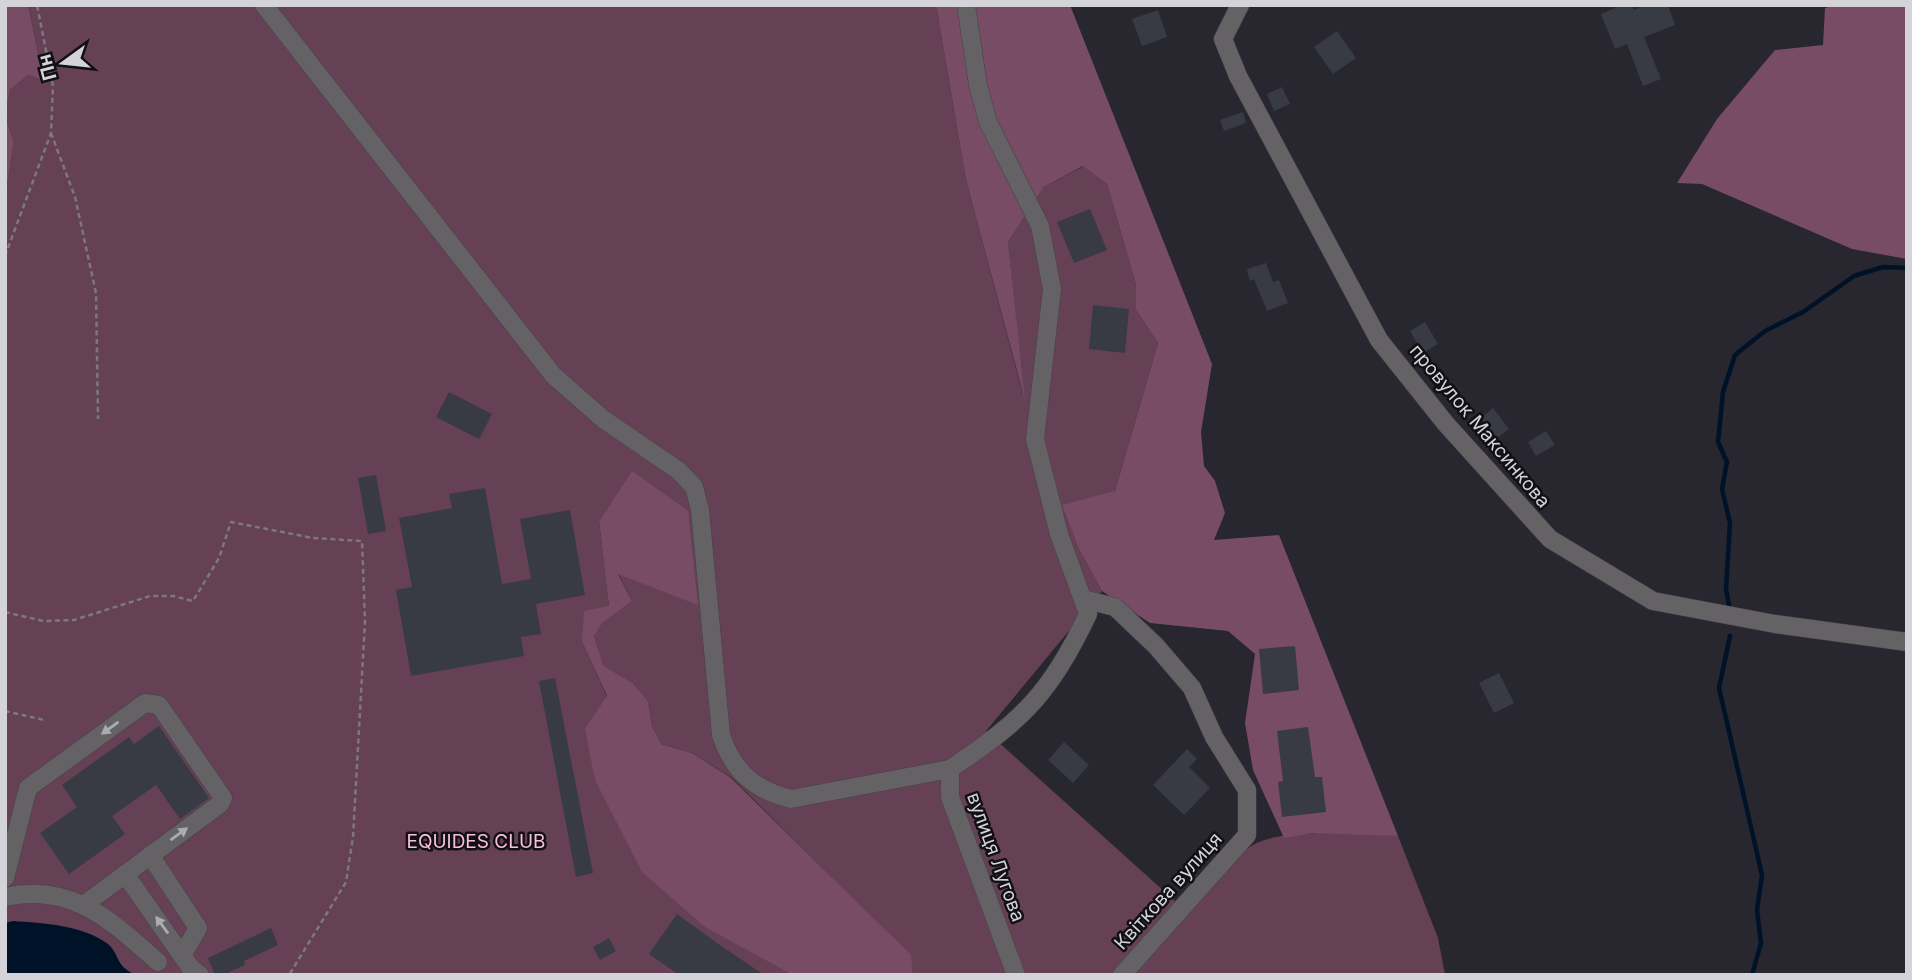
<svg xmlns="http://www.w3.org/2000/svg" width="1912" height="980" font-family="Inter,sans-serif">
	<rect width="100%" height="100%" fill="#28262f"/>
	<path fill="#664155" d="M28,5H936L966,180L1023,395L1008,242L1044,187L1084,166L1107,184L1136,285V310L1158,343L1115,491L1080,551L1102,591L986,731L1185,910C1204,889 1231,855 1257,843C1287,828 1363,834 1398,836L1438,938L1445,975H913L910,955L731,777L692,753L661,744L652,726L648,701L633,683L604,666L594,636L601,623L632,601L618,573L698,604L599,522L609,606L582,642L607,697L585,728L793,975H5V199L14,141L5,117L10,90L28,75L44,79Z"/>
	<path fill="#784c64" d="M5,5H28L44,80L28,75L10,90L5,117L14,141L5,199Z
		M936,5H1070L1212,364L1201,432L1204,466L1215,481L1225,513L1214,540L1279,535L1398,836L1312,833L1284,838L1253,770L1245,723L1255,654L1228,631L1150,623L1102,591L1080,551L1062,505L1115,491L1158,343L1136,310V285L1107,184L1083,166L1044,187L1008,242L1025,401L966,180Z
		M1837,5H1907V259L1852,249L1702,184L1677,183L1717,119L1775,50L1823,45L1825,8Z
		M632,471L688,511L698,605L618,574L632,601L602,623L594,636L604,666L633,683L648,701L652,726L661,744L692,753L730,777L911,955L913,975H793L705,927L642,872L595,780L585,728L607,696L582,642L584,611L609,606L599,522Z"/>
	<path fill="#001228" d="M13,921C43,923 83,925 108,944C121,956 114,965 136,975H5V923Z"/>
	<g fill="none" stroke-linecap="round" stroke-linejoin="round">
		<path stroke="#001228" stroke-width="4.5" d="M1730,611L1726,589L1730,523L1722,489L1727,462L1718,442L1723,392L1735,355L1765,331L1803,312L1854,276L1883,267L1907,268
			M1730,636L1719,688L1762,875L1757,910L1761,943L1752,975"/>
	</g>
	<path fill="#383b43" d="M1622,5H1632L1634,10L1646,5H1668L1675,25L1644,37L1661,79L1643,86L1627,44L1615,49L1601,14Z
		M1158,10L1167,37L1142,46L1132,19Z
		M1337,31L1356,58L1333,74L1314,47Z
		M1282,87L1290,104L1274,111L1267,94Z
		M1243,112L1246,123L1224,131L1220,120Z
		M1090,209L1107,250L1074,263L1057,222Z
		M1266,263L1273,282L1279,280L1288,303L1267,311L1254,279L1250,281L1247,269Z
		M1093,305L1129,309L1125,353L1089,349Z
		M1425,322L1438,344L1423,353L1410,331Z
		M449,392L492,414L479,439L436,417Z
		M1493,408L1509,429L1497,438L1481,418Z
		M1546,431L1555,445L1536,456L1528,442Z
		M376,475L386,531L368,534L358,478Z
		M485,488L502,584L531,579L520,519L570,510L585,595L536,604L541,634L521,637L524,656L411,676L396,590L412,587L399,518L452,508L449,494Z
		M1295,646L1299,690L1263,694L1259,649Z
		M1499,673L1514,703L1494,713L1479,683Z
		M555,678L593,873L576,877L539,681Z
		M159,726L209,798L180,819L156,785L112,816L125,834L69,874L40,833L77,807L62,785L129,737L134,744Z
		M1308,727L1315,777H1322L1326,812L1282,817L1278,782L1283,781L1277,731Z
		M1064,742L1089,765L1073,783L1048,760Z
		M1187,749L1197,759L1189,767L1210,788L1184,815L1153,785Z
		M677,914L717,943L764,975H679L649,954Z
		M271,928L278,945L244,961L245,965L223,975H215L208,958Z
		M609,938L616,951L600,960L593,947Z"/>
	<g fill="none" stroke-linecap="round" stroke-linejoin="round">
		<defs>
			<path id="minor" d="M264,5L553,375L603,419L679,471L694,487L700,510L721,735C733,771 754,790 791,799L950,769
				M966,5L978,85L988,122L1040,226L1052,289L1035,439L1059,534L1088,614C1051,693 1022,721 950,769V797L1016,975
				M1240,5L1223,39L1238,76L1379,340L1446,424L1550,539L1653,601L1775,624L1907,642
				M1083,599L1115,607L1156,646L1192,688L1214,737L1247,790V835L1122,975
				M150,855L198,928L183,954
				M125,874L190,967L200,975
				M5,878L28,788L145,703L159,705L223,798L220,804L85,904
				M5,897C73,882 112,922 158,962"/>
		</defs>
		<use href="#minor" stroke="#44424a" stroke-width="19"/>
		<path stroke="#7a7880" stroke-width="2.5" stroke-dasharray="5 3.5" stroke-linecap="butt" d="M51,133L75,197L96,293L98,419
			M5,256L51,133L53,86L37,5
			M5,612L43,621L74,620L150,596H173L193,601L219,558L231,522L313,538L362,541L365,621L353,837L346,882L289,975
			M5,711L44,720"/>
		<use href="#minor" stroke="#656265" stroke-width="18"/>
	</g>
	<defs><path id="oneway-solid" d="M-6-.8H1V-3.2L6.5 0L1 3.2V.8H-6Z" transform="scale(1.75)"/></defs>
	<g fill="#adabb0">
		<use href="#oneway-solid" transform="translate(110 728) rotate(144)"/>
		<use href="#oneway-solid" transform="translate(179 834) rotate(-36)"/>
		<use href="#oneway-solid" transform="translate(162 925) rotate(-126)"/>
	</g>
	<g text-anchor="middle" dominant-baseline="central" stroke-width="5" stroke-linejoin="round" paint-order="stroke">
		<g font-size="19" fill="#d4d3d9" stroke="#111014">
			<text transform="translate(1480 426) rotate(50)">провулок Максинкова</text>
			<text transform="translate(996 857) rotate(70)">вулиця Лугова</text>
			<text transform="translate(1168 891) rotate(-48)">Квіткова вулиця</text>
		</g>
		<g font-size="19" fill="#fabedd" stroke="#111014">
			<text x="476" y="841">EQUIDES CLUB</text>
		</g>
	</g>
	<rect width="1912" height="980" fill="none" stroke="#d4d3d9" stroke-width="14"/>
	<g transform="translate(63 63) rotate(255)" stroke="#111014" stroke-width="5" paint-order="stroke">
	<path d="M0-5L12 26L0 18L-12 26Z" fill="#d4d3d9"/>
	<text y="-10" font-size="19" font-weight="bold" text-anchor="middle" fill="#d4d3d9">Пн</text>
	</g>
</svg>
